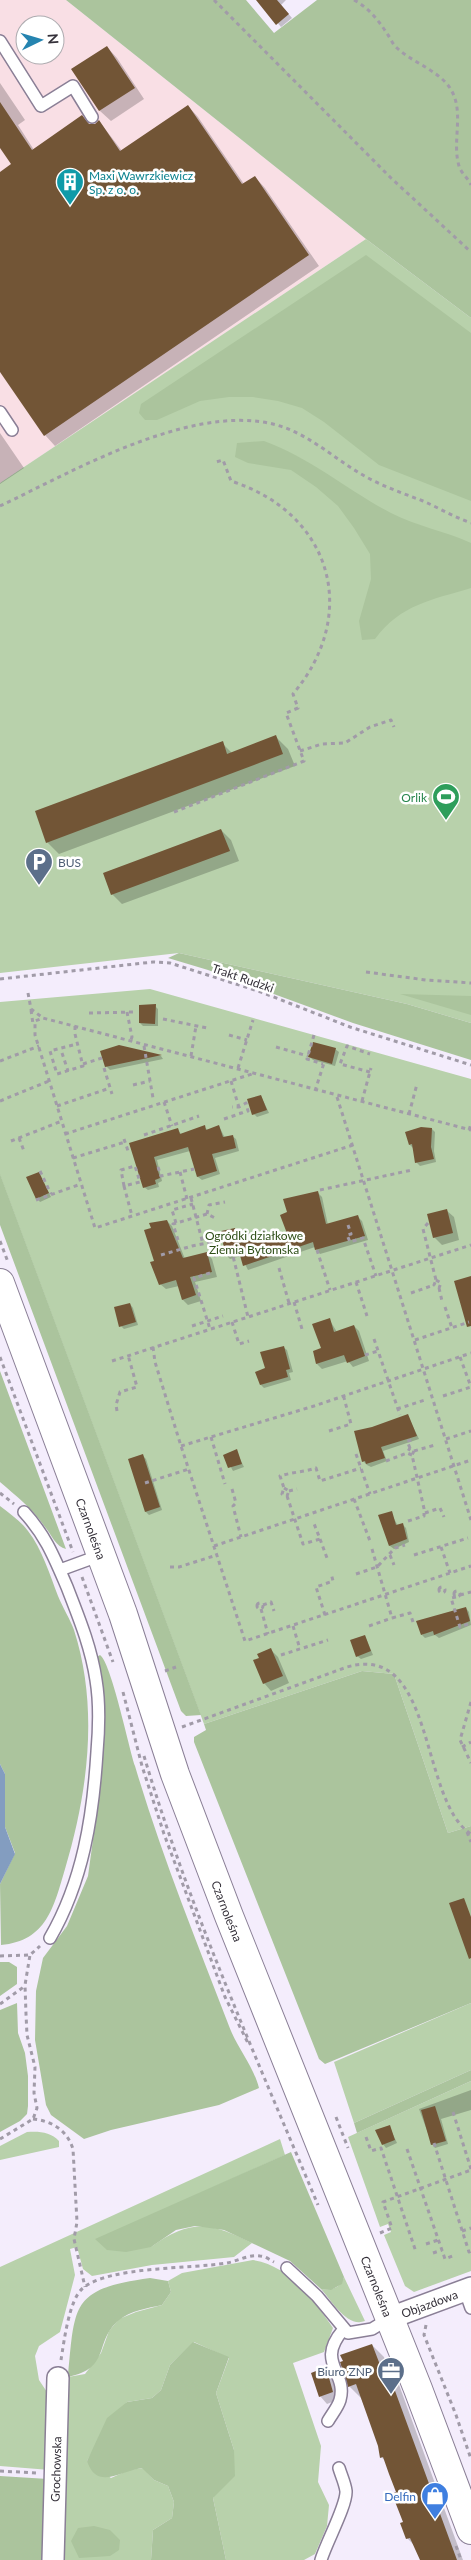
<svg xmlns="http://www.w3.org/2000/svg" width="471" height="2560" font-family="Lato,sans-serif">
	<rect width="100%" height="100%" fill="#f4edfc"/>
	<path fill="#f9dfe5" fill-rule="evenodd" d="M0,0H66L366,239L0,483ZM25,25H55V55H25Z"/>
	<path fill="#b8d1ab" d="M366,239L471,318V1023L407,1004L179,953L0,973V483Z
		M150,989L471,1079V1826L448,1833L394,1674L362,1671L204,1724L0,1175V1002Z
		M471,2003V2070L354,2123L334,2062Z
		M471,2081V2271L414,2292L405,2286L384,2235L391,2232L388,2224L380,2227L348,2137Z
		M27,2132C39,2131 51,2132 59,2141V2147L0,2160V2146Z
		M280,2139L285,2155L196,2195L151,2247C190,2219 210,2222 252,2243L234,2257L152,2265L92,2276L83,2269L77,2247L70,2249L75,2275L60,2332L39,2346L35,2356L39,2380L53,2401L50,2470L0,2466V2267Z
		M253,2260C290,2266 313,2299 333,2328L324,2352L293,2363L321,2446L318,2482L329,2505L327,2526L315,2554L304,2560H226L213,2498L234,2450L216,2393L229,2358L194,2342L170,2365L161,2390L152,2398L127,2402L96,2444L87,2461L111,2478L129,2470L143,2468L154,2480L168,2486L174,2502L172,2518L153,2530L151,2560H58L62,2442L68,2377L85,2374L101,2353L109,2331L119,2319L136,2312L162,2305L171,2292L168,2281L182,2273Z
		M344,2277L365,2321C347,2328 332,2301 321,2289C332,2290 340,2289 344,2277Z"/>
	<path fill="#abc49d" d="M66,0H246L274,33L317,0H471V318L366,239Z
		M366,255L471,333V501L379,465L324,422L302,408L278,401L253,397H229L200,401L157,420H145L139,413L141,404Z
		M264,441C311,458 347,490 391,513C416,526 445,531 471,543V588C432,600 401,604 375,639L362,640L359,621L371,579L370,554L354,528L338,506L316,487L291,470L248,463L235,457L237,443Z
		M179,953L407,1004L471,1023V1060L353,1023L208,970L168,958Z
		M400,994L471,996V1015Z
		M0,1175V1174L201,1715L186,1716L181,1711L0,1225Z
		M0,1371L66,1549C56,1547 51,1534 45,1527C33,1509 16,1496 0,1482Z
		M0,1506C10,1514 21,1521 28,1531C42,1549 50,1575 58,1596C63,1608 70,1619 74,1630C99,1708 88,1792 65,1869C54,1906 47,1941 1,1945L0,1884L15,1853L5,1827V1774L0,1764Z
		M100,1655C111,1662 129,1748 135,1766C161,1854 196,1940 229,2026C237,2048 253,2065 259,2088L219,2105L111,2130L84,2139L51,2115L46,2105L35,2040L36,1991L43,1958L67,1926L88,1876L102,1774L103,1734L97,1657Z
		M362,1671L394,1674L448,1833L471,1826V2003L325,2064L319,2059L194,1742V1737L206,1730L204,1724Z
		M0,1962H9L17,1967V1984L0,1996Z
		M17,2003L18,2033L25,2053L28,2076V2106L27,2114L20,2121L0,2132V2010Z
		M471,2070V2081L357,2133L354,2123Z
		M291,2152L344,2277L342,2284L331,2290L321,2289L290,2261L224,2230L195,2226L176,2230L151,2247L126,2252L107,2250L95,2239Z
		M150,2278L168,2281L171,2292L162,2305C148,2308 130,2311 119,2320C93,2342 112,2368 68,2377C75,2304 71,2289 150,2278Z
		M193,2342L229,2357L216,2393L234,2450L235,2476L213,2498L226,2560H151L153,2530L172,2518L174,2502L168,2486L154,2480L142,2468C120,2471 97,2491 87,2461L107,2418L127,2402L152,2398L161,2390L170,2365Z
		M0,2476L48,2479L45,2560H0Z
		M94,2526L110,2530L120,2540L119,2550L110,2556L79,2558L71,2541L78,2528Z"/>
	<path fill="#839dc0" d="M0,1764L5,1774V1827L15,1854L0,1884Z"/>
	<path fill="#0003" d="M258,0H286L281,5L292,18L281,27Z
		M107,47L117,58L144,99L111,121L100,111L73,70Z
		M0,83L25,120L18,125L34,150L82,117L90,125H96L99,121L122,151L188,106L198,117L244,184L255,177L265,188L319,266L55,446L45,435L0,370V173L12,164L0,146Z
		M0,433L24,468L0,484Z
		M276,737L288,749L295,766L59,854L47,842L222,743L232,753Z
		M221,830L231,840L239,861L122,904L112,894Z
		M155,1006L158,1009V1026H143L140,1023Z
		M119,1046L161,1056L163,1059L110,1070L106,1066Z
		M335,1049L339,1052L335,1066L313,1060L310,1057Z
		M261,1096L269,1113L257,1117L254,1114Z
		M219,1126L225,1138L232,1136L236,1139L239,1151L215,1158L220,1174L202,1180L198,1177L190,1151L157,1160L162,1181L158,1183L159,1187L148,1190L144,1187L130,1144L178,1130L181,1134L204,1127L208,1130Z
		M432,1129L435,1132L434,1151L436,1162L420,1166L416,1162L414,1149L410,1145Z
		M38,1173L51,1197L40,1202L37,1198Z
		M318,1193L322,1197L328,1225L357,1216L362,1221L368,1240L320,1254L315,1247L248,1270L241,1256L230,1259L226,1255L223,1232L234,1230L239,1234L241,1244L256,1241L259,1244L289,1237Z
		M446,1210L454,1217L459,1240L442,1245L434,1237Z
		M167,1221L172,1226L185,1259L207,1253L212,1259L217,1277L195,1282L201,1301L188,1305L183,1300L179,1286L166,1289L160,1284L153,1229Z
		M130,1304L133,1308L138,1325L124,1329L121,1326Z
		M329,1319L337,1332L354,1326L359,1331L369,1361L353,1367L348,1361L322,1369L317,1364L314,1352L322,1349Z
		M283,1347L287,1350L293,1372L289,1373L291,1380L264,1388L261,1385L267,1369Z
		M408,1416L419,1439L383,1451L387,1461L371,1467L367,1465L363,1461L372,1429Z
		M236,1451L244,1467L233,1471L225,1456Z
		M143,1456L146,1459L162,1510L149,1515L146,1512Z
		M391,1513L398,1526L402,1524L406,1528L409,1542L394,1549L390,1546L380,1516Z
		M466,1608L469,1612L471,1625L439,1638L435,1635L425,1638L422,1635Z
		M365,1636L373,1655L361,1659L357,1656Z
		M270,1649L278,1657L289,1683L271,1691L264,1683L260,1659Z
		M471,2090V2110L441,2119L448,2144L435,2148L432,2144L419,2109Z
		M389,2126L397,2143L386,2148L383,2144Z
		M372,2345L384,2357L389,2372L398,2382L463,2560H421L414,2545L407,2538L398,2493L387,2462L381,2457L380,2445L361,2398L349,2386Z
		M326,2369L333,2376L340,2399L327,2404L320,2396Z"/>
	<path fill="#725536" d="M256,0H277L289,14L276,25Z
		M107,46L135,88L99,111L71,69Z
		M0,102L32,150L82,115L89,124H95L99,120L120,151L188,105L242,184L255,176L309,255L44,436L0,372V172L11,164L0,148Z
		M276,735L283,754L46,843L35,811L223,741L227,754Z
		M221,829L230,851L111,895L103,873Z
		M156,1004L155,1024L139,1023V1005Z
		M313,1042L336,1048L332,1064L308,1057Z
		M119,1045L162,1055L105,1067L100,1051Z
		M261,1095L267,1110L252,1115L247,1099Z
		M205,1125L206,1130L219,1125L223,1137L233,1135L236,1148L212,1154L217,1171L197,1177L188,1147L154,1157L160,1178L155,1180L156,1184L143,1188L129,1143L178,1128L180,1134Z
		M421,1127L432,1128L431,1147L434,1159L415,1163L412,1144L409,1145L405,1132Z
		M39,1172L49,1193L36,1199L26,1177Z
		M318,1191L326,1224L358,1215L365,1236L315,1250L313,1242L243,1266L239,1252L225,1255L221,1231L235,1228L238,1243L256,1239L257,1243L288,1236L280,1215L287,1212L283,1199Z
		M447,1209L453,1233L433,1238L427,1214Z
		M167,1220L183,1258L207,1252L212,1272L190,1277L196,1295L182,1300L176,1280L159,1285L150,1262L154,1261L144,1230L151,1228L149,1223Z
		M471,1276V1326L467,1327L454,1281Z
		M130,1303L136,1322L119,1327L114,1307Z
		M330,1318L334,1332L354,1325L365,1356L347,1363L344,1355L316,1364L313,1351L321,1348L312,1324Z
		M284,1346L290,1369L286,1370L288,1377L260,1385L255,1372L265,1368L260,1352Z
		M408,1414L417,1436L381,1447L385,1458L366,1464L365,1461L362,1462L354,1431L372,1427Z
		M237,1449L242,1464L228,1468L223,1455Z
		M143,1454L160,1507L145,1512L128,1459Z
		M392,1511L396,1525L403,1523L407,1539L389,1546L378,1515Z
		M466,1607L470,1621L434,1635L433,1631L421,1635L416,1621Z
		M365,1635L371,1651L356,1657L350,1640Z
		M271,1648L283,1676L263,1684L253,1660L259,1658L257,1654Z
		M464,1898L471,1917V1958L469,1959L449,1903Z
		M435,2106L446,2141L431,2145L421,2110Z
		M390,2125L395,2140L382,2145L375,2130Z
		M372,2344L382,2370L387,2369L457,2560H420L410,2538L406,2539L400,2523L403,2522L392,2494L396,2492L389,2474L383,2457L380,2458L378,2446L356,2384L348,2387L340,2362L343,2361L340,2355Z
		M326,2367L333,2392L319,2397L311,2373Z"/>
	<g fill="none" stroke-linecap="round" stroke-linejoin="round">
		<defs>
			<path id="lane" d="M0,41L41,106L73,86L92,117
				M0,412L12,430
				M24,1512C46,1536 54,1557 67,1587C79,1618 91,1647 96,1680C100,1704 99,1729 97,1752C93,1817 83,1881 50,1938
				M60,1570L101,1555
				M287,2268L317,2296L348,2333L372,2329L390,2318
				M465,2291L471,2308
				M328,2421C332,2414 338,2407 340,2400C348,2372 315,2363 343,2330
				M321,2560C326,2543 347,2505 346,2491C345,2483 341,2475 339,2468"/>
			<g id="street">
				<path id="s1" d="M390,2318L471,2288"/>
				<path id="s2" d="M53,2560L58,2378"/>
			</g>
			<g id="secondary">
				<path id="s3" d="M0,1283L123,1614L175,1774L229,1916L418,2389L471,2530"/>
			</g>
		</defs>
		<use href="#lane" stroke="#8a7f96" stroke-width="14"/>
		<use href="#street" stroke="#8a7f96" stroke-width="24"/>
		<use href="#secondary" stroke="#8a7f96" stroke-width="30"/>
		<path stroke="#a19ba8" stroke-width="3" stroke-dasharray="4 4" stroke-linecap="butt" d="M214,0L391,178L471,252
			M354,0C369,8 379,21 388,35C391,39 393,45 397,48C412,62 433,68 447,84C467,108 451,139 459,166C461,173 468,178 471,185
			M0,506C76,470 209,392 293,431C321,444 343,465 370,479C387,488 405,494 423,501C439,508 454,517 471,523
			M300,751L322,744L345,743L370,727L391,720L394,727
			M174,812L304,761L286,713L298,708L293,694C361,613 331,513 231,481L223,460L216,462
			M366,972L426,980L471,983
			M0,979L153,962L170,963L261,992L350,1027L471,1065
			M28,993L31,1009L43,1018
			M31,1010L33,1024
			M127,1012L132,1037L130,1042
			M89,1013L134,1012
			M163,1019L207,1028
			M75,1026V1034L83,1066L57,1074L50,1051L77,1044
			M229,1035L247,1040
			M314,1035L307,1059L323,1064
			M144,1046L153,1098
			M276,1047L308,1056
			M62,1053L68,1071
			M191,1056L196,1026
			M0,1061L39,1046
			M83,1064L102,1058
			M104,1068L112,1094
			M238,1068L253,1020
			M370,1072L340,1064L347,1046L370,1054
			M231,1081L241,1114
			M133,1085L150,1081
			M315,1091L324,1063
			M337,1097L471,1520
			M0,1101L49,1081
			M362,1101L371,1068
			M164,1102L172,1126
			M57,1106L110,1088
			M409,1114L417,1084
			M224,1119L248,1111L246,1103L239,1107H232
			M469,1130L471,1124
			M65,1134L255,1073
			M144,1135L199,1116
			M19,1138L24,1151
			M124,1139L128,1151
			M11,1141L62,1121
			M353,1145L95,1228L35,1035V1021L43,1018L471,1130
			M73,1158L125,1142
			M158,1167L161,1176L194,1169
			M40,1171L51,1194
			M180,1172L187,1199
			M124,1186L121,1170L135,1166L140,1182L124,1186L132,1216
			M320,1190L412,1170
			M191,1198L203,1244
			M36,1200L81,1184
			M207,1214L209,1205L225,1202
			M176,1223L172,1210L193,1204
			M428,1223L423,1229L436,1280
			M348,1225L351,1234L347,1235L350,1242L363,1238L376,1276
			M178,1240L173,1224L207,1214L215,1218
			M0,1241L8,1262
			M317,1250L330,1290
			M161,1255L192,1246L267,1231
			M214,1256L232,1252L248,1317
			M279,1268L289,1303
			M210,1273L194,1278L210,1329
			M436,1280L441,1283L439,1288L434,1285Z
			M356,1282L367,1316
			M439,1288L442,1301
			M411,1293L434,1285
			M294,1302L302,1329
			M445,1307L452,1328
			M232,1322L239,1344L249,1341
			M192,1326L223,1316
			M374,1339L400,1415
			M415,1340L469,1322
			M153,1347L155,1362L181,1446L245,1641L471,1566
			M365,1355L378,1351
			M0,1357L73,1552
			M460,1357L471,1387
			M112,1361L471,1245
			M443,1396L471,1387
			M397,1409L425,1400
			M117,1411L116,1405L120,1392L137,1387L128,1355
			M329,1431L351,1424L343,1394
			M211,1437L225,1484
			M446,1439L471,1431
			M181,1446L314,1406L471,1353
			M410,1448L407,1441L413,1440
			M414,1451L435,1445
			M356,1454L370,1494
			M412,1455L407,1453L410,1448L414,1451L412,1455L425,1513L440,1508L444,1517
			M386,1461L407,1453
			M145,1483L189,1469
			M284,1488L289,1491L287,1496L282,1494L284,1488L280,1476C293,1472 304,1472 316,1468L320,1481L361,1468
			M232,1489L236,1503L233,1506L241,1537
			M289,1491L297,1489
			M0,1493L14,1504
			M287,1496L303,1544L320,1539L313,1521
			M354,1499L370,1541
			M408,1521L424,1516V1513
			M320,1539L327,1558
			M214,1546L471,1460
			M441,1547L450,1573
			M372,1549L392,1618L410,1613L413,1622
			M390,1555L394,1565
			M414,1555L468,1538
			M170,1567H179L217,1555
			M356,1574L377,1567L395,1548L405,1545
			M82,1577L113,1662
			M439 1590a3 3 0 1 1 6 0a3 3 0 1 1-6 0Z
			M454 1594a3 3 0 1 1 6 0a3 3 0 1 1-6 0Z
			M460,1595L471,1592
			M456,1597L451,1598L460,1627L471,1623
			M257 1606a3 3 0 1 1 6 0a3 3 0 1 1-6 0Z
			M263,1605L271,1602L274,1611
			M261,1609L268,1634
			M325,1615L316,1587L333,1581L331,1573
			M293,1626L300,1649
			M369,1626L392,1618
			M281,1655L328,1640
			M165,1671L176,1667
			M123,1692L142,1766L164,1834L225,1997L248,2043
			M471,1702L460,1740L471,1763
			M182,1727L347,1667C436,1641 419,1801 471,1834
			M462,1747L471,1742
			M144,1756C190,1910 256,2057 318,2205
			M467,1832L471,1842
			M0,1956L30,1955L40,1946
			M0,2004L25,1986
			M453,2112L471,2169
			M336,2117L348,2148
			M33,2119C52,2121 67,2130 73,2149L77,2222L74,2239L85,2287
			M366,2137L371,2151L381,2148L416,2252
			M0,2139L33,2119L37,2108L34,2093L35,2067L27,2035L26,2014L25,1985L30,1955
			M434,2143L469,2252L471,2251
			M407,2149L445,2259L455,2255
			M462,2231L471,2228
			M380,2233L392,2228L383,2202L471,2170
			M426,2244L438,2240
			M433,2253L442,2250
			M426,2325L424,2335L456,2415L471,2459
			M61,2360C64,2342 69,2299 83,2288C110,2266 191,2269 227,2263C238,2261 249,2254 260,2256C265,2256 270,2260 274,2262
			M0,2471L37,2473
			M456,2546L461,2560"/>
		<use href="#lane" stroke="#fff" stroke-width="11"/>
		<use href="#street" stroke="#fff" stroke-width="21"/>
		<use href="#secondary" stroke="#fff" stroke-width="28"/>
	</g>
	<defs>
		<symbol id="building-pin" viewBox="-11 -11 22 30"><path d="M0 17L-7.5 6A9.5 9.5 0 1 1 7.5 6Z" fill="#0f9aa8" stroke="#fff"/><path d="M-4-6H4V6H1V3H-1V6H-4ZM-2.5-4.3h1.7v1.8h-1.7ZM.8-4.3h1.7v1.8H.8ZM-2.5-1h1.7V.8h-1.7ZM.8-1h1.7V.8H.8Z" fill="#fff"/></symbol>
		<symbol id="stadium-pin" viewBox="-11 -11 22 30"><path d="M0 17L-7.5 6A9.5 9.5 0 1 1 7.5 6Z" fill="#2e9e5b" stroke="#fff"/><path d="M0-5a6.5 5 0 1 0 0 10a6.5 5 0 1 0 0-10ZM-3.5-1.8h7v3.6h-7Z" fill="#fff"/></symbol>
		<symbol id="parking-pin" viewBox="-11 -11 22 30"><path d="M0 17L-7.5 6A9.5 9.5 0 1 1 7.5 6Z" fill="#5c6f8a" stroke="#fff"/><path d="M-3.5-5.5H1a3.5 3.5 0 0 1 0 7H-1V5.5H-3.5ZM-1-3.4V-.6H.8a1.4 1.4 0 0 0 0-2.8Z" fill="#fff"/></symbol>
		<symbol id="office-pin" viewBox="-11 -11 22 30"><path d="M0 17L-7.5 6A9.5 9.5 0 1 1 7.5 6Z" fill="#5c6f8a" stroke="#fff"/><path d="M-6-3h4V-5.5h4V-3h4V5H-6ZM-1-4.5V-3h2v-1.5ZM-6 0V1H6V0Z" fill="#fff"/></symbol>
		<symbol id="shop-pin" viewBox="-11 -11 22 30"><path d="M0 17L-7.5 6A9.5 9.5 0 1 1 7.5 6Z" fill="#3f7fe0" stroke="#fff"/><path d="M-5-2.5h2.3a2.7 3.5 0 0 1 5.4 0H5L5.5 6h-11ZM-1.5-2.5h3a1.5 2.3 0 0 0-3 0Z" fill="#fff"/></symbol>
	</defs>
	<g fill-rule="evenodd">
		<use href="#building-pin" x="54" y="166" width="32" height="43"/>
		<use href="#stadium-pin" x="430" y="781" width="32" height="43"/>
		<use href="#parking-pin" x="23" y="846" width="32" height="43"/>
		<use href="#office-pin" x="375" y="2355" width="32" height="43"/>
		<use href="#shop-pin" x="419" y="2480" width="32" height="43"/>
	</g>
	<g text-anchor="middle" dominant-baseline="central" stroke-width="5" stroke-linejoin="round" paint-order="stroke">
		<g font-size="12" fill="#0d838f" stroke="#fff" text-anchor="start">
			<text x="89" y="175">Maxi Wawrzkiewicz<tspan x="89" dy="14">Sp. z o. o.</tspan></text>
		</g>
		<g font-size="12" fill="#27864d" stroke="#fff" text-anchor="end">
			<text x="427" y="797">Orlik</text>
		</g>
		<g font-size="12" fill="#4e5e75" stroke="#fff" text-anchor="start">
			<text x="58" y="862">BUS</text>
			<text x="372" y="2371" text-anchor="end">Biuro ZNP</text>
		</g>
		<g font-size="12" fill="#343039" stroke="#fff">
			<text transform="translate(243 978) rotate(19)">Trakt Rudzki</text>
			<text stroke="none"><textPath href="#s3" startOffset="262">Czarnoleśna</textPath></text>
			<text stroke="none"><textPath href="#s3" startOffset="668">Czarnoleśna</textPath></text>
			<text stroke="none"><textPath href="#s3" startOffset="1072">Czarnoleśna</textPath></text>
			<text stroke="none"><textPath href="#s1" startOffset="42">Objazdowa</textPath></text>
			<text stroke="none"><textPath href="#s2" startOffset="91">Grochowska</textPath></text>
		</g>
		<g font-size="12" fill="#2e4e17" stroke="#fff">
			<text x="254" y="1235">Ogródki działkowe<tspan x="254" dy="14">Ziemia Bytomska</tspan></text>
		</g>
		<g font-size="12" fill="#366cbe" stroke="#fff" text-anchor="end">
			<text x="416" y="2496">Delfin</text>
		</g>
	</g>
	<g transform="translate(40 40) rotate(85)"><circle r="24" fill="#ffffff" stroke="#aeacb0"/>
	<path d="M0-4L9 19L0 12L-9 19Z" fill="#2584b0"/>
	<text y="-8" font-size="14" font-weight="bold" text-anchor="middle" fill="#343039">N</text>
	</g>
</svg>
